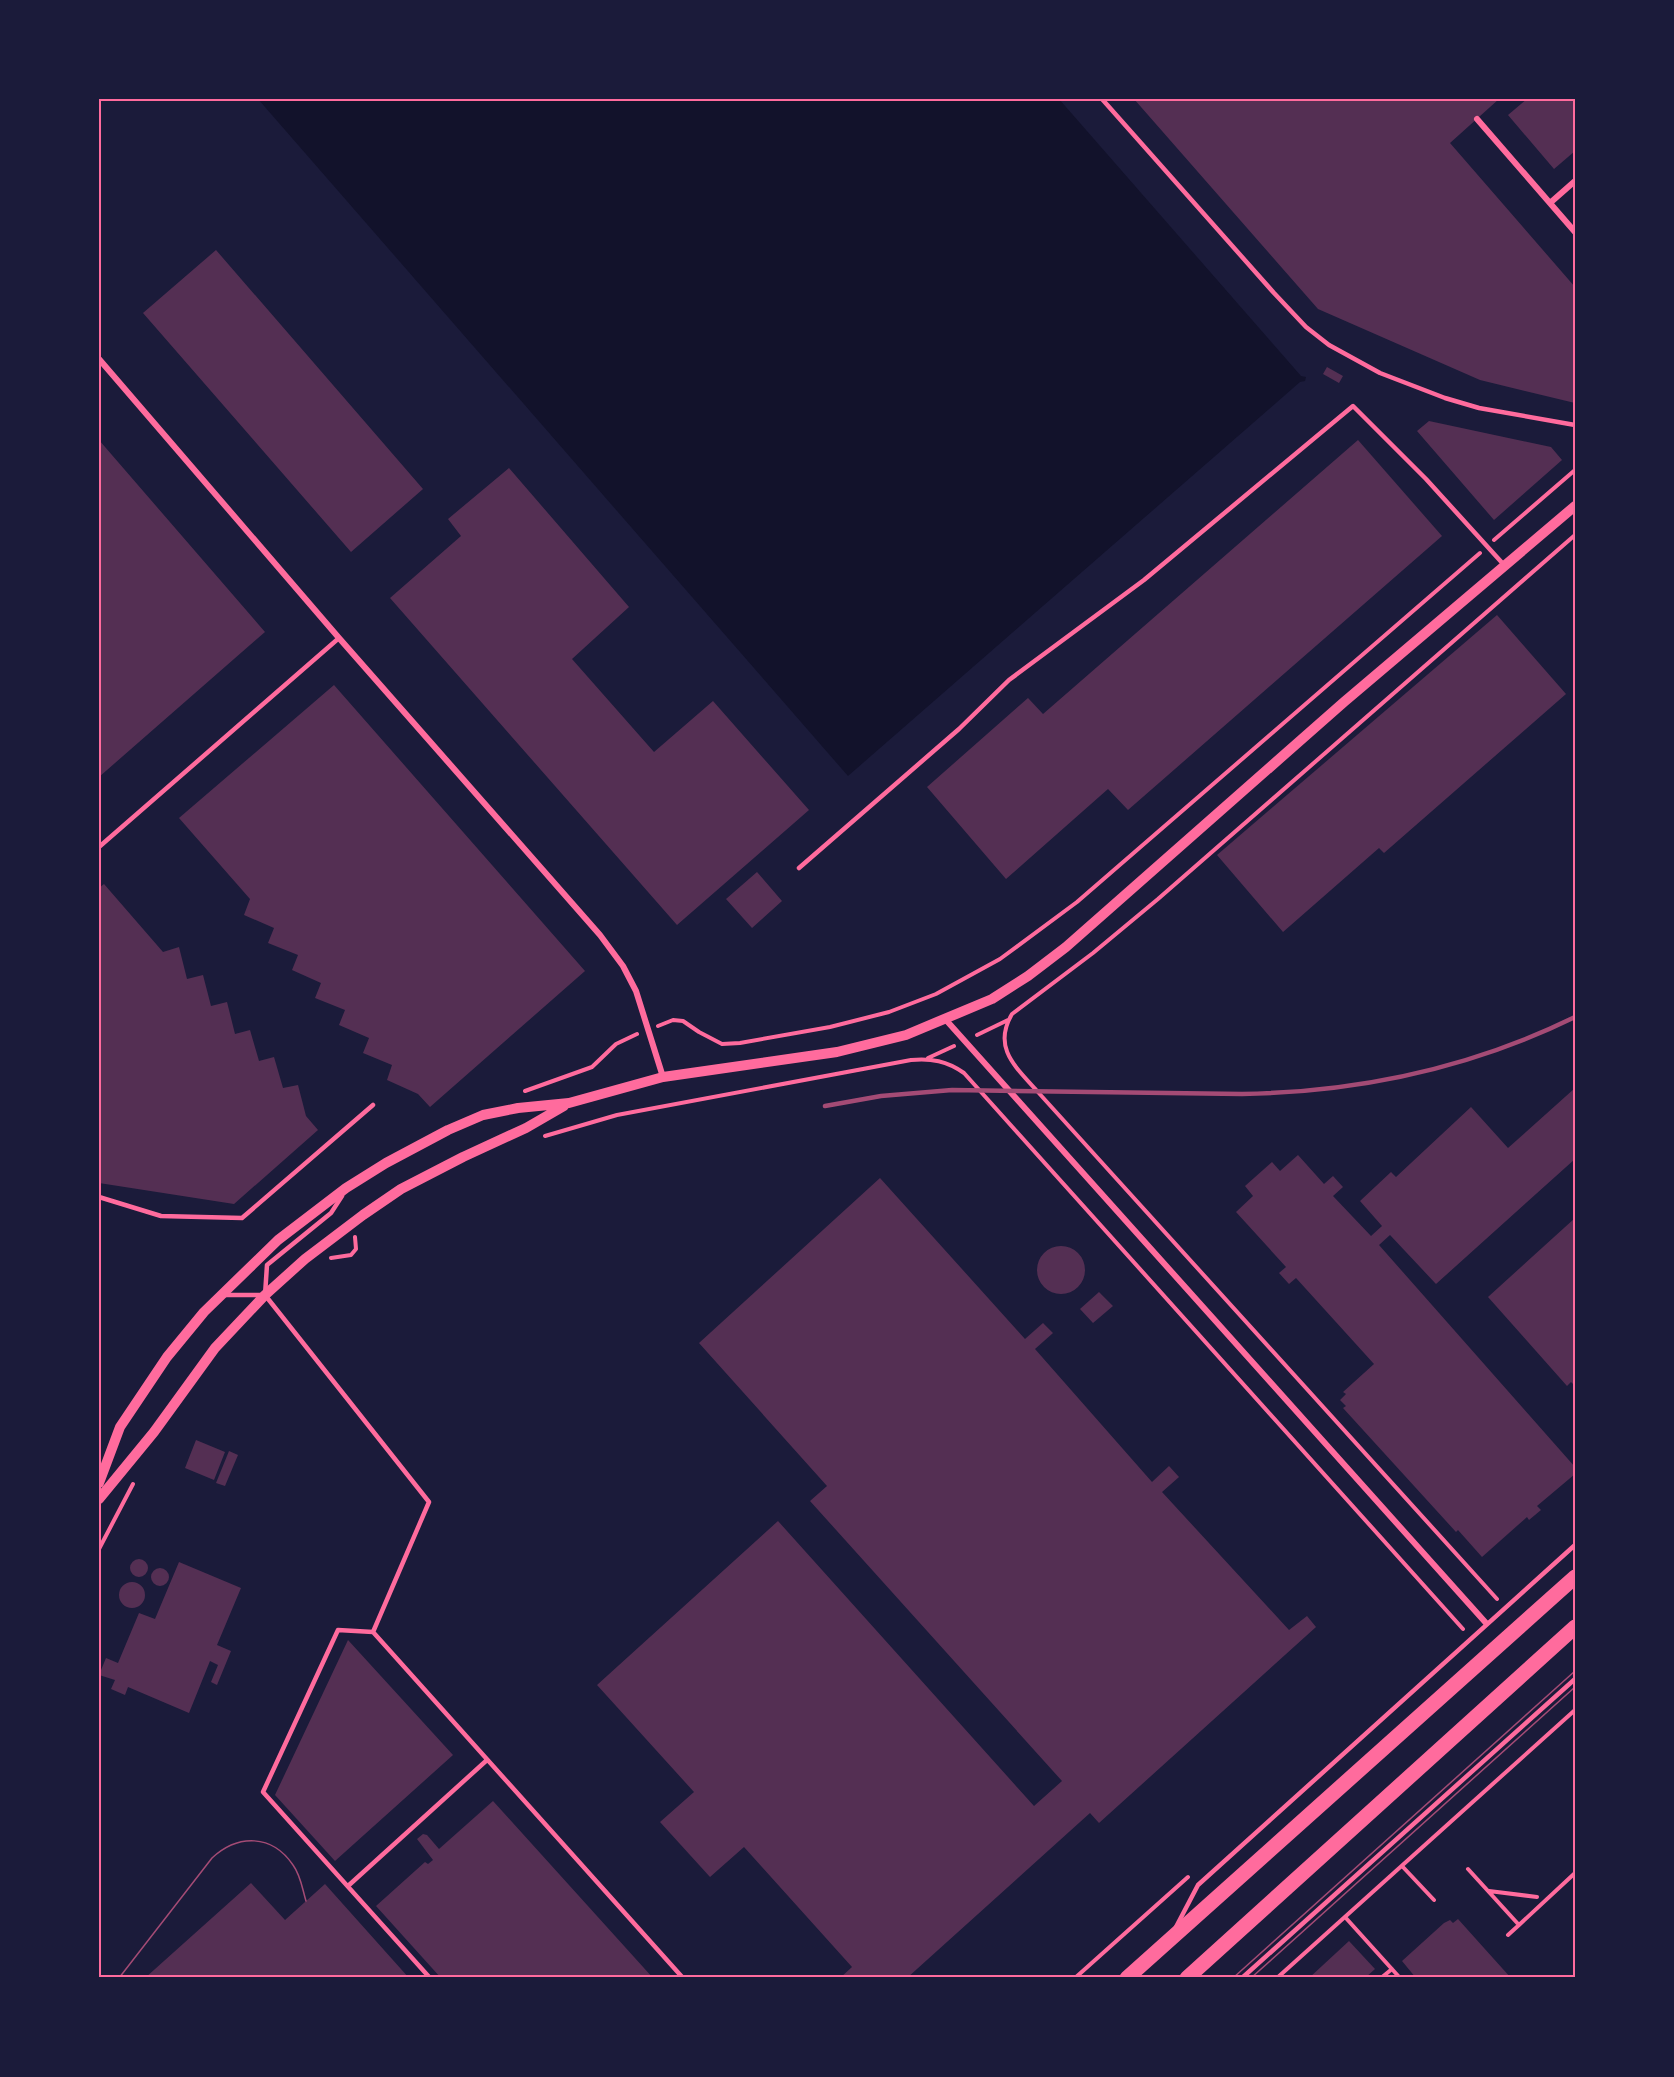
<svg xmlns="http://www.w3.org/2000/svg" width="1674" height="2077" font-family="Poppins,sans-serif">
	<rect width="100%" height="100%" fill="#1b1b3a"/>
	<path fill="#12122b" d="M258,99H1059L1301,376L1306,377L1305,381L1300,382L848,776Z"/>
	<path fill="#542f53" d="M1134,99H1499L1450,143L1575,287V403L1480,380L1318,309Z
		M1527,99H1568L1570,101L1575,99V151L1554,169L1508,115Z
		M216,250L423,489L351,552L143,313Z
		M1327,367L1343,376L1339,383L1323,374Z
		M1429,421L1551,447L1562,460L1494,520L1417,431Z
		M99,440L265,632L99,777Z
		M1358,440L1442,536L1128,810L1108,789L1006,879L927,787L1028,698L1043,714Z
		M509,468L629,607L572,659L654,752L713,701L809,810L677,925L390,598L461,536L448,519Z
		M1497,615L1566,694L1384,853L1379,848L1283,932L1217,855Z
		M334,685L585,971L430,1107L418,1094L387,1080L392,1065L363,1053L369,1038L339,1025L345,1010L315,998L321,983L292,970L298,955L268,943L274,928L244,915L250,899L179,818Z
		M757,872L782,901L752,928L726,899Z
		M104,884L163,952L179,947L187,979L203,975L211,1006L227,1002L235,1034L250,1030L259,1061L274,1057L283,1088L298,1085L306,1116L318,1130L234,1204L99,1183V888Z
		M1575,1088V1159L1436,1284L1390,1235L1379,1245L1575,1467V1474L1537,1506L1541,1510L1529,1520L1527,1517L1482,1557L1458,1530L1456,1532L1343,1408L1346,1406L1340,1400L1346,1394L1343,1392L1374,1364L1296,1278L1289,1284L1279,1273L1286,1267L1236,1212L1253,1196L1245,1186L1272,1162L1280,1171L1298,1155L1324,1184L1333,1176L1343,1187L1333,1196L1371,1236L1382,1226L1360,1201L1391,1172L1396,1177L1471,1107L1508,1148Z
		M880,1178L1025,1339L1043,1323L1053,1333L1035,1349L1152,1482L1169,1466L1179,1477L1162,1492L1289,1630L1307,1616L1316,1627L1099,1823L1090,1813L907,1978H840L852,1967L744,1847L710,1877L660,1822L694,1792L597,1685L778,1521L1034,1806L1062,1781L810,1501L827,1486L699,1343Z
		M1575,1218V1386L1571,1382L1567,1386L1488,1297Z
		M1037 1270a24 24 0 1 1 48 0a24 24 0 1 1-48 0Z
		M1099,1292L1113,1306L1093,1323L1080,1309Z
		M196,1440L225,1452L214,1480L185,1468Z
		M229,1451L238,1455L225,1486L216,1483Z
		M130 1568a9 9 0 1 1 18 0a9 9 0 1 1-18 0Z
		M179,1562L241,1588L217,1645L231,1651L217,1685L211,1682L218,1665L210,1661L189,1713L128,1687L125,1695L111,1689L115,1680L99,1675L106,1658L118,1663L139,1613L155,1619Z
		M151 1577a9 9 0 1 1 18 0a9 9 0 1 1-18 0Z
		M119 1595a13 13 0 1 1 26 0a13 13 0 1 1-26 0Z
		M348,1640L453,1755L335,1861L275,1795Z
		M493,1801L653,1978H441L376,1906L425,1862L428,1864L433,1860L417,1839L423,1834L427,1835L439,1849Z
		M251,1883L285,1920L325,1884L409,1978H145Z
		M1458,1919L1484,1948L1511,1978H1416L1402,1961L1444,1923L1450,1920L1453,1923Z
		M1349,1941L1375,1969L1365,1978H1309Z"/>
	<g fill="none" stroke-linecap="round" stroke-linejoin="round">
		<path stroke="#ff6b9d" stroke-width="4" d="M1494,540L1575,470
			M658,1026L673,1020L683,1021L699,1032L722,1044L740,1043L830,1027L889,1012L936,994L1000,959L1077,902L1480,553
			M977,1035L1008,1020
			M928,1058L954,1046
			M525,1091L592,1067L616,1044L637,1034
			M545,1136L617,1115L911,1060C931,1058 947,1061 964,1073L1463,1629
			M331,1258L351,1255L356,1249L355,1237
			M99,1549L133,1484
			M1497,1599L1037,1091C1016,1067 992,1048 1012,1014L1093,953L1158,899L1575,535
			M1402,1866L1434,1900
			M1468,1869L1519,1925L1575,1873
			M1489,1891L1537,1897
			M1345,1917L1400,1978
			M1508,1935L1519,1925
			M1075,1978L1188,1877
			M1277,1978L1575,1710
			M1381,1978L1392,1969"/>
		<path stroke="#ff6b9d" stroke-width="4.5" d="M1102,99L1274,293L1306,327L1329,345L1380,373L1445,398L1479,408L1575,425
			M99,847L339,638
			M799,868L959,729L1009,680L1144,580L1353,406L1426,479L1505,566
			M342,1196L331,1213L267,1265L265,1295L429,1502L373,1632
			M99,1197L161,1216L242,1218L373,1105
			M223,1295H263
			M348,1886L487,1760
			M1176,1927L1198,1885L1575,1545
			M430,1978L263,1792L338,1630L373,1632L683,1978
			M1242,1978L1575,1679"/>
		<path stroke="#ff6b9d" stroke-width="6" d="M1477,119L1575,232
			M1550,203L1575,181
			M99,359L339,638L600,935L623,966L636,991L663,1077
			M946,1020L1486,1623"/>
		<path stroke="#ff6b9d" stroke-width="10" d="M99,1483L120,1427L167,1357L204,1312L278,1240L346,1188L386,1163L448,1130L483,1115L518,1108L569,1103L663,1077L837,1052L906,1035L992,999L1028,976L1066,947L1344,702L1575,506
			M99,1499L154,1432L215,1348L265,1295L305,1259L363,1215L401,1189L463,1157L526,1128L564,1106"/>
		<path stroke="#ff6b9d" stroke-width="15" d="M1127,1978L1575,1577
			M1187,1978L1575,1627"/>
		<path stroke="#a44b75" stroke-width="1.5" d="M119,1978L212,1858C238,1834 272,1834 293,1865C301,1876 302,1888 306,1901
			M1233,1978L1575,1671
			M1251,1978L1575,1687"/>
		<path stroke="#a44b75" stroke-width="4.5" d="M825,1106L881,1096L952,1090L1242,1094C1358,1092 1471,1068 1575,1017"/>
	</g>
	<rect width="1674" height="2077" fill="none" stroke="#1b1b3a" stroke-width="201"/>
	<rect x="100" y="100" width="1474" height="1876" fill="none" stroke="#ff6b9d" stroke-width="2"/>
</svg>
